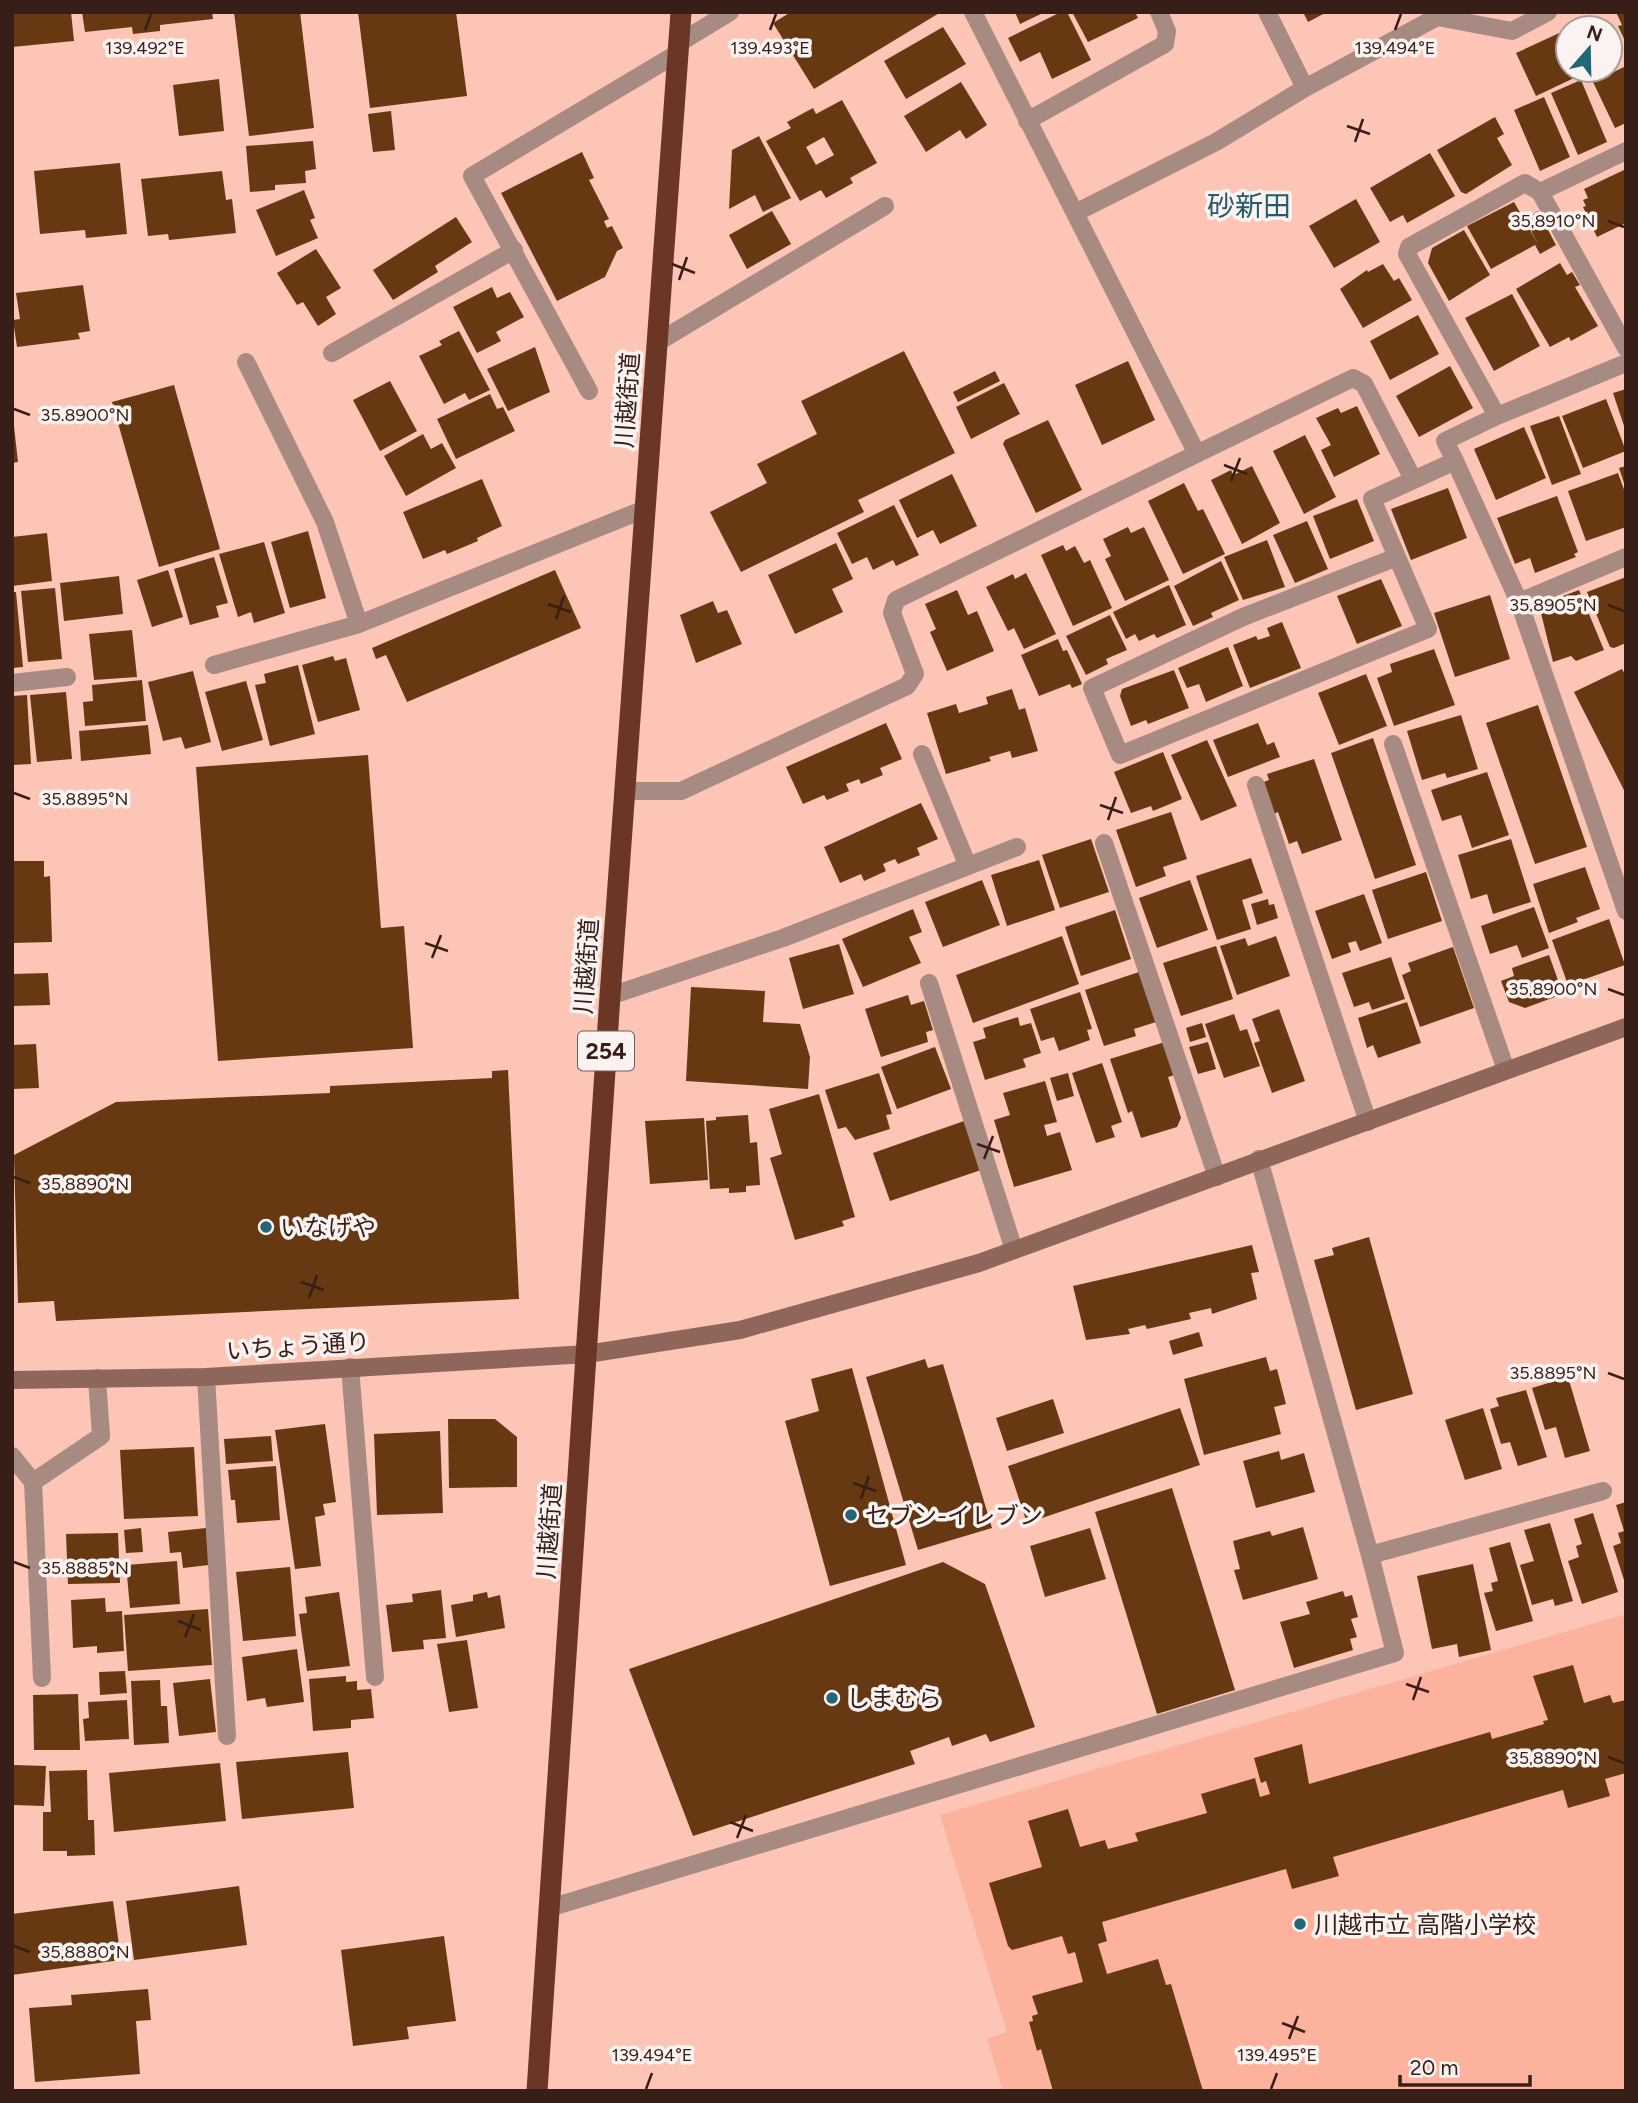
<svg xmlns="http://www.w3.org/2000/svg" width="1638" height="2103" font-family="Figtree,'Noto Sans JP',sans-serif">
	<rect width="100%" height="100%" fill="#fcc5b5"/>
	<path fill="#fcb29c" d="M1626,1614V2091H1003L987,2039L1007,2032L940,1815Z"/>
	<path fill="#673912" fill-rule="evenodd" d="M12,12H71L74,41L12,47Z
		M82,12H212L213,19L160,25V31L133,34L132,27L85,32Z
		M234,12H300L314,128L249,136Z
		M358,12H456L467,96L370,108Z
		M791,12H941L814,89L773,23Z
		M1015,12H1045L1020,24Z
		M1061,12H1067L1091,60L1052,79L1040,52L1020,62L1008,38Z
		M1072,12H1135L1138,18L1088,42Z
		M1303,12H1327L1308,22Z
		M1616,12H1626V43L1618,26L1622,25Z
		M943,27L966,64L906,99L884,61Z
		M1568,29V70H1591L1536,96L1516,53Z
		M1626,66V123L1615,128L1593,82Z
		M219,79L224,131L179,136L173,85Z
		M1581,80L1607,142L1578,155L1551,93Z
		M961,82L987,125L966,139L960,130L926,152L904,116Z
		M1544,97L1570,157L1540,171L1514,110Z
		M842,100L877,163L850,178L853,183L826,198L821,190L800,201L766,141L791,128L787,122L813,108L816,114ZM824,137L834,155L816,165L806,147Z
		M391,111L395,150L373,152L368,114Z
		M1495,117L1504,134L1497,138L1512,165L1466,194L1461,192L1437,150Z
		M759,136L791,198L763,212L755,195L729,209L732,150Z
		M313,141L316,169L305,171L306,183L275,185V190L250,192L246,146Z
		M582,152L594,178L589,180L609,219L604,221L607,228L612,226L623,248L617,251L605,277L557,301L501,193Z
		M1430,153L1455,196L1407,223L1403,215L1390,222L1370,188Z
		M120,163L127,234L86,238L85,230L40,234L34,171Z
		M1626,169V223L1597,237L1583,207L1586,206L1583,200L1588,198L1584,189Z
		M222,171L226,200L232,199L236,233L169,240L168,234L148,236L141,179Z
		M304,190L315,218L310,220L318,238L276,256L256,210Z
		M1356,199L1380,242L1334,268L1309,226Z
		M1514,202L1538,244L1525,219L1538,211L1556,245L1540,254L1535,245L1491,269L1467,226Z
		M772,211L791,244L747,269L729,235Z
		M456,217L472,242L435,266L438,272L393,300L373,270Z
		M1464,230L1490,275L1449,301L1428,263L1432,248Z
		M316,249L341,288L326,297L336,314L318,326L303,302L297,305L277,273Z
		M1560,263L1567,275L1572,272L1580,285L1575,287L1598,326L1571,341L1569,337L1550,347L1516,289Z
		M1383,264L1394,281L1399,278L1412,300L1363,328L1340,289L1367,270L1368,272Z
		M83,285L90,331L78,333L80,339L17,347L13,320L20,319L16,293Z
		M492,287L497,298L510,292L524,317L496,332L501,341L477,353L453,307Z
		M1512,294L1540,346L1494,371L1465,318Z
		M1418,315L1439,354L1390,380L1370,341Z
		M459,331L490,390L469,400L465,393L444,404L419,356L442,345L439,341Z
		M535,347L550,392L508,411L487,369Z
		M904,351L955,453L858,500L864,512L741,572L710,512L767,483L757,464L817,434L801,401Z
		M1128,361L1155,420L1102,445L1075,385Z
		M1450,366L1473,408L1419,437L1396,396Z
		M995,371L1000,381L958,402L953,392Z
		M390,381L417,431L380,451L353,400Z
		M1004,383L1020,414L971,439L956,407Z
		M174,385L220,549L159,567L112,402Z
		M1626,389V429H1625L1613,393Z
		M490,394L497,409L503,407L515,431L456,459L437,419Z
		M1606,399L1626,451L1583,468L1562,416Z
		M1357,406L1380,454L1334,477L1321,450L1331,445L1316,418L1338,408L1341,413Z
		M1559,416L1581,474L1552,485L1530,426Z
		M1048,420L1082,490L1036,513L1003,444L1005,440Z
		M14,426L18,462L12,463V427Z
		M1524,427L1546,478L1496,500L1474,449Z
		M423,434L431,449L442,443L456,468L406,496L384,456Z
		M1305,435L1336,497L1304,514L1273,451Z
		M1252,466L1280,523L1242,544L1211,480L1231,470L1233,475Z
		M1626,466V486H1625L1619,468Z
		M1618,473L1626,495V527L1586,541L1568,491Z
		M952,474L977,526L940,544L933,530L917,538L899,500Z
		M482,479L502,526L477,538L478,541L447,554L445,550L423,559L403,512Z
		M1184,483L1198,511L1203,509L1225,554L1183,574L1148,501Z
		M1448,488L1467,538L1411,560L1391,509Z
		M1557,496L1578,552L1574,554L1576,557L1535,573L1530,558L1515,564L1497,518Z
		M1357,499L1374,541L1330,559L1313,516Z
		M894,505L919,555L896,566L893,560L873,570L867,557L852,564L837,533Z
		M1307,521L1328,569L1295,583L1273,535Z
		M1128,527L1131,533L1144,527L1169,580L1125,601L1105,559L1111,556L1103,539Z
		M308,531L326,598L290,608L271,542Z
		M47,533L52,581L12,586V537Z
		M1267,540L1285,587L1243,600L1224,557Z
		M264,542L285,613L254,623L251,612L238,617L219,554Z
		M836,543L853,579L832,589L843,612L795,634L768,575Z
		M1063,545L1066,551L1075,546L1084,563L1090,560L1112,608L1073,626L1041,555Z
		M214,557L228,603L216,606L219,617L190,625L174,569Z
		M1221,561L1239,600L1211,613L1213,617L1193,626L1174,586Z
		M168,570L183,617L152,627L137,580Z
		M555,570L581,628L407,702L386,655L376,659L372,648Z
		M1026,573L1056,634L1024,649L1014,628L1008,631L986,587L1013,574L1015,579Z
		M119,576L123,614L64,621L60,583Z
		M1626,577V643L1614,648L1610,647L1587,592Z
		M1381,579L1402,626L1357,644L1337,596Z
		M1169,585L1186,625L1157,638L1154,634L1139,641L1135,634L1126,639L1113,612Z
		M55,588L62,659L28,662L21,591Z
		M957,590L968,615L977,611L994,651L947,671L930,632L936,629L925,604Z
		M1579,590L1604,650L1576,661L1571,656L1553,662L1539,605Z
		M12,592H16L23,667L12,668Z
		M1490,595L1510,659L1455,677L1434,613Z
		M713,601L718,613L727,610L742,644L696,663L680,615Z
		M1110,615L1127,650L1106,659L1108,664L1086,675L1066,636Z
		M1282,622L1301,668L1250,688L1233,645L1256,636L1258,640L1270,636L1267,628Z
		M132,630L137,677L94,680L89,634Z
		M1058,639L1063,651L1067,650L1082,684L1072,688L1070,684L1039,696L1021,655Z
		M1228,647L1243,686L1206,702L1199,684L1187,688L1178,668Z
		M1434,649L1455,705L1394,726L1377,678L1392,672L1390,664Z
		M333,656L335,661L346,658L360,710L318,722L302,665Z
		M298,665L315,734L270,746L255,685L266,683L264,674Z
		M1622,669L1626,676V794L1574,692Z
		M1174,670L1189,708L1148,724L1146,720L1131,726L1120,696L1122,689Z
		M193,671L211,742L185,749L181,737L163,741L148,682Z
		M1366,674L1387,726L1339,745L1318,693Z
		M142,680L146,721L85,726L83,702L93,701L92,685Z
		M246,681L263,740L222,751L205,692Z
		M1012,689L1019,710L1025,708L1038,751L1012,758L1010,751L989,757L991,761L946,774L927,713L956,704L959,713L988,704L986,697Z
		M66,692L72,759L37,762L30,695Z
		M27,695L31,764L12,765V696Z
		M1538,705L1587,847L1535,864L1486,723Z
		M1461,715L1478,769L1447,778L1445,773L1422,780L1407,731Z
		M886,723L902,759L880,768L883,775L861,784L859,779L846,784L849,791L827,800L824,795L803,804L786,767Z
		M1258,723L1267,745L1274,742L1280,757L1228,777L1213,740Z
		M148,725L151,754L81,761L79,731Z
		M1373,738L1416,865L1375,879L1331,753Z
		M1207,740L1237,806L1201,821L1171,755Z
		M1163,752L1182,799L1153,811L1151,806L1131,813L1114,772Z
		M368,755L381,928L404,926L413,1048L218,1061L196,767Z
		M1314,759L1342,840L1302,854L1297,841L1289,844L1278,812L1272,815L1261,783L1269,780L1267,774Z
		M1487,772L1509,835L1472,848L1461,815L1442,821L1431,790Z
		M921,803L938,839L917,848L920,855L898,864L895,859L883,864L886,871L864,881L861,874L840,883L824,847Z
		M1171,812L1187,859L1163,867L1166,876L1136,887L1116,830Z
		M1091,839L1109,892L1060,908L1042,855Z
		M1511,839L1531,902L1493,914L1487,894L1471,899L1458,855Z
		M1251,858L1263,893L1242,900L1251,929L1217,940L1196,876Z
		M1039,860L1055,910L1007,926L991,875Z
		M12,861H44V877L50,876L52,942L12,943Z
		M1585,867L1600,909L1576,918L1578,922L1549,933L1533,884Z
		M1426,872L1442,921L1388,939L1372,890Z
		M982,880L1000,925L943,947L925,902Z
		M1190,880L1208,930L1157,948L1139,898Z
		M1364,894L1382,943L1360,951L1356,941L1348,943L1351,952L1332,959L1315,911Z
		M1268,899L1269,905L1274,904L1278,918L1257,925L1251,904Z
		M1534,907L1549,948L1522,958L1517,945L1490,954L1481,926Z
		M913,909L922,932L909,937L921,963L863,987L842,939Z
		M1115,910L1131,959L1081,976L1065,927Z
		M1609,919L1625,965L1568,985L1552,940Z
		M1062,936L1079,984L973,1023L956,975Z
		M1276,936L1290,976L1237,995L1220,946L1245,938L1248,946Z
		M839,944L854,994L803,1009L789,958Z
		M1216,946L1233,999L1181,1016L1163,963Z
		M1453,947L1474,1008L1420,1027L1402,975L1411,971L1408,963Z
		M1549,955L1563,994L1525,1008L1509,1002L1501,981L1514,976L1512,968Z
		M1391,957L1405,999L1372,1010L1369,1002L1354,1007L1342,973Z
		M1139,972L1156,1022L1134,1029L1136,1036L1104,1046L1085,990Z
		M48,973L50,1005L12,1006V974Z
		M691,987L765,991L763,1022L800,1024L810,1057L808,1089L686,1081Z
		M1080,992L1092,1029L1087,1030L1090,1040L1059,1051L1054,1037L1041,1041L1030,1009Z
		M908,995L911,1005L924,1001L933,1030L926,1032L928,1042L881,1057L865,1009Z
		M1407,1002L1421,1043L1378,1058L1373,1045L1367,1048L1358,1018Z
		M1279,1009L1305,1081L1272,1093L1254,1043L1260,1041L1252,1019Z
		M1234,1014L1240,1031L1247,1029L1260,1066L1224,1078L1205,1024Z
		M1018,1017L1020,1026L1031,1023L1041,1053L1023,1059L1026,1067L985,1080L973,1042L986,1038L983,1028Z
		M1202,1023L1206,1037L1190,1042L1186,1028Z
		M1168,1041L1178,1074L1168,1077L1181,1118L1177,1127L1141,1138L1132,1111L1128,1113L1110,1059Z
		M1208,1042L1216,1069L1198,1074L1189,1047Z
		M36,1044L39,1088L12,1089V1045Z
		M935,1047L951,1089L897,1109L881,1067Z
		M1102,1063L1122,1122L1111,1126L1115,1137L1096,1143L1072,1073Z
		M508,1070L519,1299L56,1321L54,1301L18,1303L14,1155L116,1102L330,1093V1086L492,1078V1071Z
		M879,1073L892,1114L886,1115L890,1129L855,1140L846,1127L838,1129L825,1090Z
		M1068,1073L1074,1096L1057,1101L1050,1078Z
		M1045,1081L1057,1122L1044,1125L1047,1136L1060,1132L1072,1170L1014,1187L994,1120L1010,1115L1003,1093Z
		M819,1094L855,1217L842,1221L844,1226L795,1240L770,1158L782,1154L769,1109Z
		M748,1115L750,1143L757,1142L760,1185L746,1186V1192L729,1193V1188L710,1189L706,1121L716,1120V1117Z
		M704,1118L708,1180L650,1184L645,1121Z
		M964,1121L981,1170L890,1201L873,1153Z
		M1369,1237L1413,1394L1356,1410L1314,1260L1334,1255L1332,1248Z
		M1252,1245L1259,1272L1251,1273L1257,1299L1212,1314L1211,1308L1189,1313L1191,1319L1147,1329L1145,1325L1128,1329L1130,1334L1086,1340L1073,1286Z
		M1199,1332L1203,1346L1173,1355L1169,1341Z
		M1266,1357L1270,1371L1277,1369L1286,1404L1274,1407L1281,1434L1204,1455L1184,1379Z
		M925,1359L928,1368L943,1364L992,1528L918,1550L866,1377Z
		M852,1368L906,1565L830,1586L785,1421L819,1411L811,1379Z
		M1568,1377L1590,1451L1565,1458L1556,1427L1545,1430L1532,1388Z
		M1526,1390L1547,1457L1518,1466L1510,1442L1501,1444L1490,1409L1499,1406L1496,1398Z
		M1053,1399L1064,1433L1007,1451L996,1418Z
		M1180,1408L1200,1465L1027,1523L1008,1466Z
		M1483,1408L1502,1469L1465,1480L1445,1420Z
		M448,1419H495L517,1437V1487L449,1488Z
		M325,1424L336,1502L323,1504L325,1515L315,1517L321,1566L295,1569L275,1430Z
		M440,1431L443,1513L377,1515L374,1434Z
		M271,1436L273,1461L226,1464L224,1439Z
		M194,1447L198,1516L124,1519L120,1450Z
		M1279,1451L1281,1460L1304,1453L1315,1492L1256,1508L1243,1461Z
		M276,1466L280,1520L237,1523L235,1500H231L228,1470Z
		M1172,1488L1235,1690L1157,1714L1095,1512Z
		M1626,1502V1583H1625L1613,1546L1621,1543L1618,1533L1624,1531L1616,1505Z
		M1593,1513L1618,1592L1582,1604L1568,1561L1579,1557L1576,1546L1582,1544L1574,1519Z
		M1550,1523L1573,1601L1555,1606L1553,1599L1532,1605L1520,1565L1534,1561L1524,1530Z
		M1303,1527L1318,1579L1243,1600L1234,1570L1240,1569L1233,1541L1270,1531L1272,1536Z
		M141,1528L143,1552L126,1553L124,1530Z
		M206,1528L209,1565L183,1568L181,1552L170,1553L168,1532Z
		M1090,1528L1106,1579L1045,1597L1030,1546Z
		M118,1533L120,1583L68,1584L66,1534Z
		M1510,1542L1533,1621L1496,1631L1484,1593L1493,1591L1491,1583L1498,1581L1489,1548Z
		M177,1561L180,1604L130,1608L126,1565Z
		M943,1562L985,1584L1035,1727L990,1742L986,1734L952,1746L949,1737L910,1751L915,1764L693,1836L629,1669Z
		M1473,1564L1491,1650L1459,1657L1457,1644L1432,1649L1417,1576Z
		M290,1567L296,1636L243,1641L236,1572Z
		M441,1590L446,1638L423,1640L424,1649L392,1652L386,1605L413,1602L412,1594Z
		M1343,1591L1345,1597L1352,1595L1358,1617L1351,1619L1357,1637L1350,1639L1353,1650L1294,1668L1280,1622L1310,1614L1306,1602Z
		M339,1592L350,1666L307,1671L299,1614L307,1613L305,1597Z
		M487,1592L488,1598L500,1595L505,1628L456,1637L451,1605L473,1601V1595Z
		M105,1598L106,1612L122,1611L124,1651L97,1653V1646L73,1648L71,1600Z
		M208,1609L212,1665L128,1671L124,1615Z
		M467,1640L478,1708L449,1712L437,1644Z
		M297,1649L304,1702L267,1707L265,1698L247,1701L242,1657Z
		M1573,1665L1584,1703L1610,1695L1613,1703L1626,1700V1773L1605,1779L1610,1796L1568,1808L1563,1790L1333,1857L1339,1876L1292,1889L1286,1869L1102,1922L1107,1941L1098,1944L1107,1974L1158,1959L1166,1985L1171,1984L1203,2091H1053L1041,2049L1037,2051L1029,2022L1033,2021L1032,2016L1038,2014L1032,1996L1083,1982L1075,1952L1068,1954L1062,1936L1012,1950L1008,1946L989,1883L1042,1867L1028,1821L1068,1809L1080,1847L1105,1840L1108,1849L1138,1841L1135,1833L1207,1813L1201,1794L1255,1778L1260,1797L1270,1794L1266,1781L1261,1783L1254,1758L1302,1744L1309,1784L1490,1732L1492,1739L1544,1724L1543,1721L1548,1720L1533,1676Z
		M125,1671L127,1693L100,1695L99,1672Z
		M346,1676V1682L357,1681V1690L371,1689L374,1718L351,1720V1728L313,1731L309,1679Z
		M210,1679L216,1732L179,1736L173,1683Z
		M160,1680L161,1706H167L169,1743L134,1745L131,1681Z
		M78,1694L80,1750H34L33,1695Z
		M127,1700L129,1739L85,1741L83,1719L89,1718L88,1702Z
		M348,1752L354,1808L242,1819L236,1762Z
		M220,1763L226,1821L114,1832L109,1773Z
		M14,1765L46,1766L44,1806L13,1805Z
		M87,1770L88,1820H94L95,1855L67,1856V1851H43V1812H51L49,1771Z
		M239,1886L247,1945L134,1960L126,1901Z
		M113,1901L121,1960L12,1975V1914Z
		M444,1936L456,2021L407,2027L409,2039L353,2046L341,1950Z
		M148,1989L151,2020L136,2021L140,2074L35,2082L29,2008L72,2005L71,1995Z"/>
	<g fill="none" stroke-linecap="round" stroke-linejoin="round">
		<path stroke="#a78a82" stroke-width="18" d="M1027,121L1165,44L1167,31L1159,12
			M1540,192L1626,151
			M658,342L885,206
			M1626,348L1540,192L1525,183L1409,247L1407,254L1497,416L1626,363
			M332,353L514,250
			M246,362L325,522L359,624
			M1455,461L1519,602L1626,911
			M1397,557L1243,617L1092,688L1120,755L1428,629L1372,499L1455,461L1445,441L1497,416
			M1519,602L1626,557
			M214,665L359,624L645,509
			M12,683L67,677
			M1393,744L1506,1070
			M922,754L967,864
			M1256,785L1368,1122
			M1104,843L1217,1177
			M929,983L1014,1250
			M350,1367L375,1677
			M206,1377L227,1736
			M12,1456L33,1482L101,1436L97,1378
			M33,1482L42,1678
			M1370,1555L1603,1491"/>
		<path stroke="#a78a82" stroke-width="18" d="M973,12L1197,454
			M1267,12L1305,88
			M679,43L730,12
			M1077,212L1216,142L1305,88L1437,17L1512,31L1548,12
			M589,391L472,176L678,53
			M625,791H681L907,686L915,674L892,613L896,600L1353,378L1364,384L1413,479
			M610,996L783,938L1017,847
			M549,1908L1395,1653L1370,1555L1259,1159"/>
		<path stroke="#8f665a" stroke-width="18" d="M12,1380L206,1377L587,1354L740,1330L979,1263L1626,1027"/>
		<path stroke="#6c3626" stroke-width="21" d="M537,2091L610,996L681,12"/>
	</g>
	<path fill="none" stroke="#371e17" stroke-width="2.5" d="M145,30L151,14M770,30L776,14M1395,30L1401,14M1347,126L1370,134M1355,142L1363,119M1608,221L1624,227M672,264L695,273M679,280L687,257M14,409L30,415M1224,465L1247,474M1231,481L1240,458M548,604L571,612M1608,605L1624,611M556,619L564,596M14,793L30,799M1100,805L1123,813M1108,820L1116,797M425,943L448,951M432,958L441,935M1608,989L1624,995M977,1144L1000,1152M984,1159L993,1136M14,1177L30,1183M301,1282L324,1290M309,1298L317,1275M1608,1373L1624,1379M853,1483L876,1491M861,1499L869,1476M14,1562L30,1568M178,1621L201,1630M185,1637L194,1614M1406,1684L1429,1692M1413,1700L1421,1677M1608,1757L1624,1763M730,1822L753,1831M737,1838L746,1815M14,1946L30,1952M1282,2023L1305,2032M1289,2039L1298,2016M646,2089L652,2073M1271,2089L1277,2073"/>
	<g fill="#226777" stroke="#faf3f1" stroke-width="2.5">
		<circle cx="266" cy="1227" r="7"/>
		<circle cx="851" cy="1515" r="7"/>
		<circle cx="832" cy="1698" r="7"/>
		<circle cx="1300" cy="1924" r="7"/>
	</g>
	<g text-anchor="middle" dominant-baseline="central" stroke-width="7" stroke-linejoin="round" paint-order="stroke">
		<rect fill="#faf3f1" stroke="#725e58" stroke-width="2" x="578" y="1031.5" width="56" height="39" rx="5"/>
		<g font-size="23" font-weight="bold" fill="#371e17">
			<text x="606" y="1051">254</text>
		</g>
		<g font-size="24" fill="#371e17" stroke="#faf3f1">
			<text transform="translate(627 400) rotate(-86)">川越街道</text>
			<text transform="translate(586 966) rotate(-86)">川越街道</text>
			<text transform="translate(298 1346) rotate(-4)">いちょう通り</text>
			<text transform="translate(549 1531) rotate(-86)">川越街道</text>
		</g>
		<g font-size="24" fill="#371e17" stroke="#faf3f1" text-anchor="start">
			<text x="280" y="1227">いなげや</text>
			<text x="865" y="1515">セブン-イレブン</text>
			<text x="846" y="1698">しまむら</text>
			<text x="1314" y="1924">川越市立 高階小学校</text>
		</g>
		<g font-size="28" fill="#265b69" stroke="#faf3f1">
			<text x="1249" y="206">砂新田</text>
		</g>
	</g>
	<g font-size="18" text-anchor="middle" fill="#371e17" stroke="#faf3f1" stroke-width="7" stroke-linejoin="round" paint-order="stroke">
		<text x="145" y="54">139.492°E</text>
		<text x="770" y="54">139.493°E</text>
		<text x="1395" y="54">139.494°E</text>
		<text x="1553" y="227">35.8910°N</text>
		<text x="85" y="421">35.8900°N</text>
		<text x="1553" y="611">35.8905°N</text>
		<text x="85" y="805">35.8895°N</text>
		<text x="1553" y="995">35.8900°N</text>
		<text x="85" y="1190">35.8890°N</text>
		<text x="1553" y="1379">35.8895°N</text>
		<text x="85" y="1574">35.8885°N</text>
		<text x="1553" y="1764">35.8890°N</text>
		<text x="85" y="1958">35.8880°N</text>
		<text x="652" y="2061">139.494°E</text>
		<text x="1277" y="2061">139.495°E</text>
	</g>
	<rect width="1638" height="2103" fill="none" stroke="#371e17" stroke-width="28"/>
	<g transform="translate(1589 49) rotate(20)"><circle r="33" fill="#faf3f1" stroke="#ac9e9a" stroke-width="2"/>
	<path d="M0-5L12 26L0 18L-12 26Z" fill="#226777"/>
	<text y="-10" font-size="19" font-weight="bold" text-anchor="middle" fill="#371e17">N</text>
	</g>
	<path d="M1400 2075v10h130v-10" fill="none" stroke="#371e17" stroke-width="3.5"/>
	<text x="1410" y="2075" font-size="21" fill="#371e17" stroke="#faf3f1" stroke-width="5" paint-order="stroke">20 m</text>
</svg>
